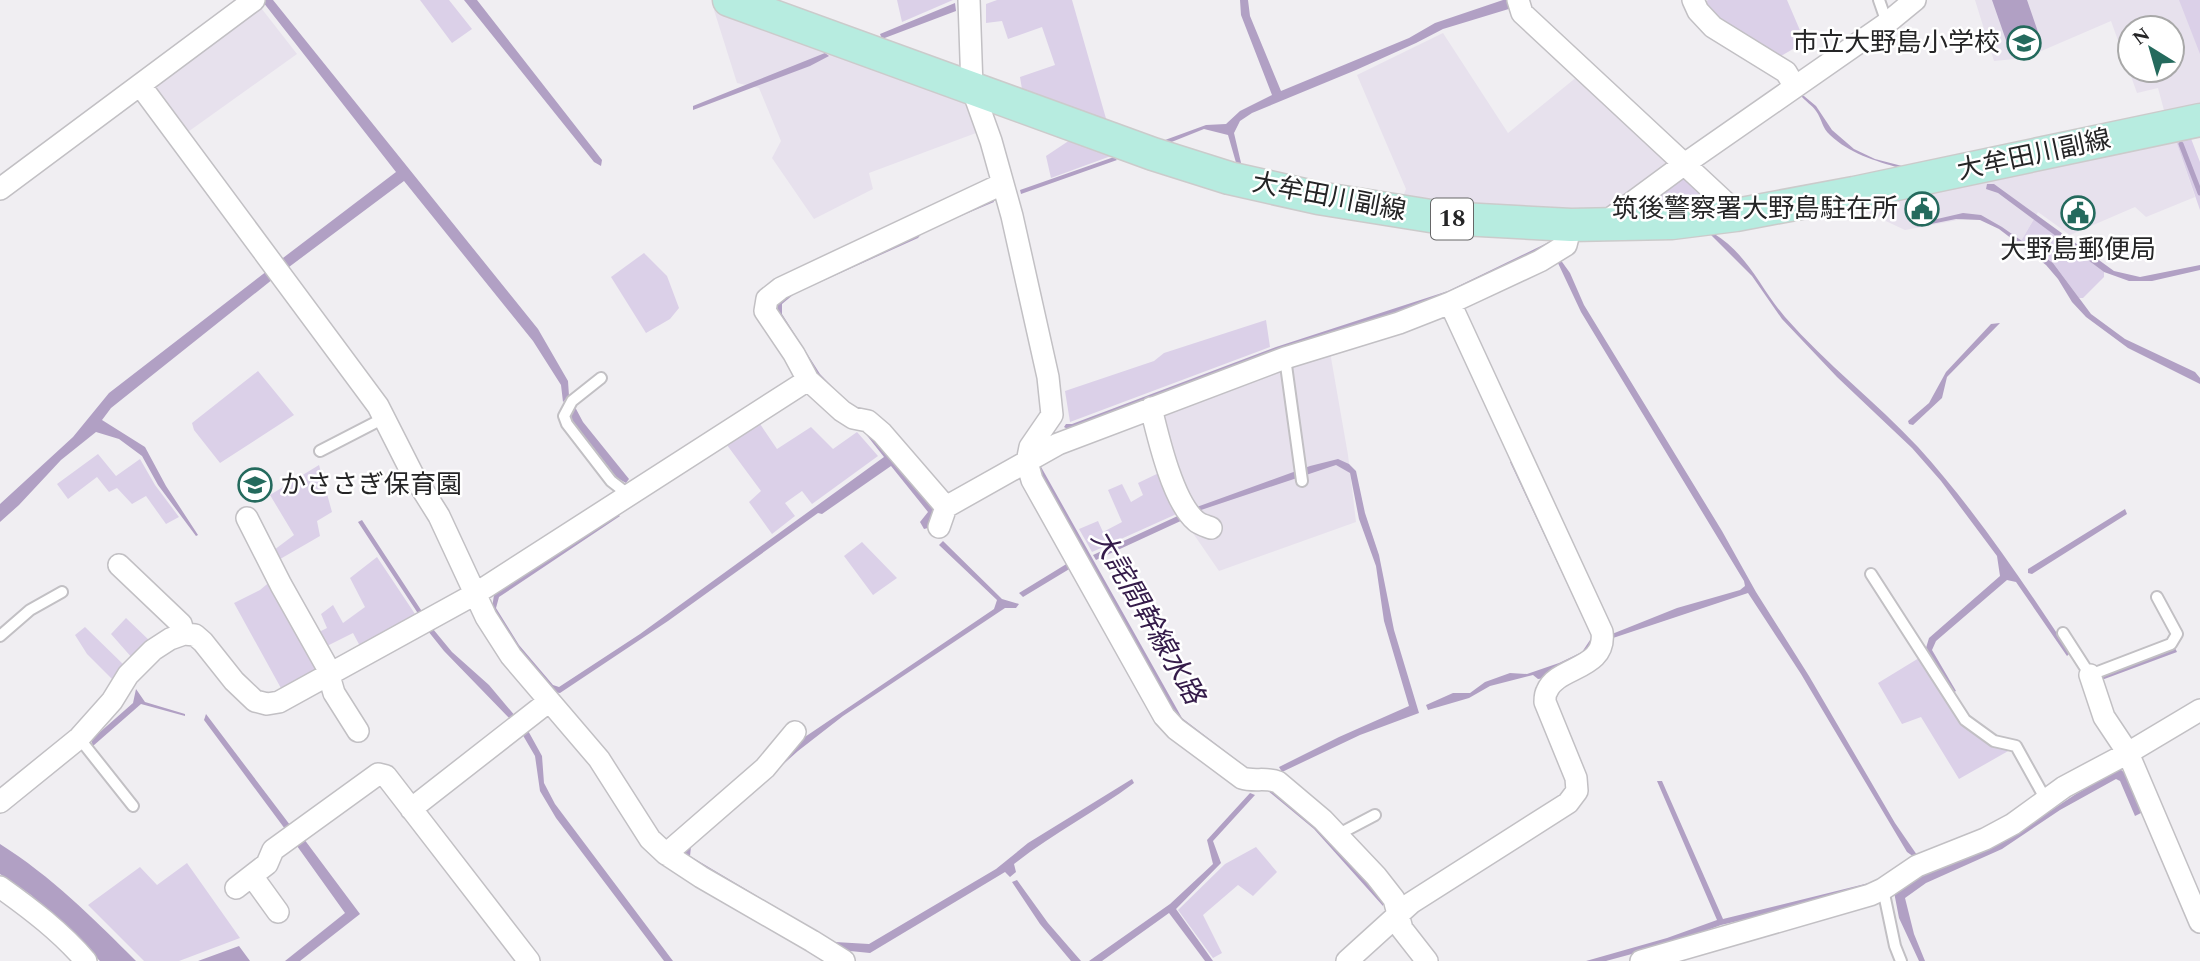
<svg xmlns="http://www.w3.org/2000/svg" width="2200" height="961" font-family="Spectral,'Noto Sans JP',serif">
	<rect width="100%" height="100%" fill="#f0eef2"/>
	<path fill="#e7e1ed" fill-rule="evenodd" d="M1975,0H2200V106L2165,114L2158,88L2137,93L2111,21L2025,58L1994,61ZM2130,28H2172V70H2130Z
		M258,4L297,54L185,134L148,85Z
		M714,10L965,102L976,133L869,173L873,189L814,219L772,158L781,141L759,88L737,83Z
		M1443,33L1508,133L1578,76L1673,164L1606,211L1499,209L1402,199L1406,189L1357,75Z
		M2176,141L2195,197L2146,217L2135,207L2070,235L2038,212L2021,241L1979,216L1905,230L1858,208L1863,203Z
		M1330,352L1348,455L1356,522L1219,571L1186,523L1159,414Z"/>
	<path fill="#dbd0e8" d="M420,0H449L472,29L452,43Z
		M897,0H953L902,22Z
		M997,0H1072L1107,122L1022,89L1020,77L1055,65L1042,27L1008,39L1002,21L986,23V4Z
		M1708,0H1787L1805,42L1776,59L1714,22L1702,4Z
		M2179,0H2200V54Z
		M2190,136L2200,162V210L2176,141Z
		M1070,140L1111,156L1051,178L1046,156Z
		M1681,173L1711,197V204L1638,209Z
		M2034,219L2104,272V277L2083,298H2079L2053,263L2021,241Z
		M644,253L667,276L679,308L670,319L646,333L611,277Z
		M1266,320L1270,347L1070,422L1065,391L1154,361L1164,353Z
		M258,371L294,415L220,463L194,430L192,423Z
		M758,421L777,449L811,427L833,449L857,432L878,456L812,504L802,491L785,503L795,516L772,534L749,502L761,491L724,441Z
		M98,454L116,476L140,459L155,485L179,517L166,524L146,496L132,504L117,488L109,492L97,477L68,499L57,484Z
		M319,465L332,512L317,521L320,536L275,562L270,553L294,535L270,495Z
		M1163,471L1181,512L1092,552L1079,529L1098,521L1103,532L1122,522L1108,490L1122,484L1131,502L1143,495L1138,483Z
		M862,542L897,578L873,595L844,556Z
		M377,557L417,617L361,648L353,633L323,648L315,634L327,628L321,614L333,605L343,623L365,607L350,578Z
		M272,580L322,668L282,690L234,603L260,590Z
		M126,618L151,642L133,659L111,634Z
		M85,627L127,668L114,681L87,654L75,635Z
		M1919,658L1961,722L1991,746L2010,750L1959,779L1921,717L1902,724L1878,683Z
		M1256,847L1277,872L1253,896L1238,885L1203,915L1222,953L1213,958L1178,910L1225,864Z
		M187,863L240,938L179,961H144L88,905L140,867L157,885Z"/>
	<path fill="#b1a0c4" d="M266,0H273L538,329L568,381L569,396L563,402L561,385L533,341L404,181L285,270L279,261L396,172L263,2Z
		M464,0H477L602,160L601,166L594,162Z
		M1240,0H1248L1250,16L1281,91L1409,38L1435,23L1503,0H1510L1512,8L1443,29L1416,43L1356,70L1252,113L1240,121L1234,133L1242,167L1237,166L1228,135L1204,129L1169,143L1165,140L1206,125L1226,124L1240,111L1272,95L1241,15Z
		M1992,0H2027L2038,32L2007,43Z
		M955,3L956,11L882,39L880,34Z
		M825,53L829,56L810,66L693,110V106Z
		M1801,96H1804L1816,106L1832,130L1854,149L1875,159L1902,166L1900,168C1875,161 1849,153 1830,135C1822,128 1822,119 1816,111C1812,105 1805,101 1801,96Z
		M1114,157L1117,160L1021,194L1020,190Z
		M1987,184H1994L2114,271L2140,277L2200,265V270L2152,281H2129L2104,272L1998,193L1986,189Z
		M993,199L994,202L923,232L918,238L794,294L782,304V314L820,374L845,400L816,377L778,315L777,306L780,298Z
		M1963,213L1981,215L2002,227L2053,263L2091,314L2125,339L2195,372L2200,378V384L2128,348L2086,317L2072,302L2058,279L2046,265L1999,229L1980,220L1956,219L1916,227L1924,222Z
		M1713,233C1748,254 1760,288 1785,317C1826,364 1876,402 1918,447C1975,510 2023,582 2070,653L2067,656L2016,582L2007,580L1936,641L1932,650L1956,691L1954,692L1926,648L1929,638L2000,576L1997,556L1941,481L1912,448L1837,377L1782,319L1752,276L1711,235Z
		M1549,242L1551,245L1437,301L1071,431L1064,427L1066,424H1072L1276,347L1448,291Z
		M1560,259L1570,273L1584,305L1722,531L1756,592L1809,676L1895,823L1917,855L1914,857L1907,852L1801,674L1748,593L1613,638L1612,634L1677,608L1740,590L1745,586L1744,581L1581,312L1557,261Z
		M267,271L273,279L111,408L102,420L145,447L166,486L198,535L196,536L158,485L142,456L119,439L96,432L61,460L19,505L0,522V504L73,437L109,393Z
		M2000,323L1947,377L1942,398L1913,425L1909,424L1908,421L1929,403L1946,372L1991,324Z
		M575,407L583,422L629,479L626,483L617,478L571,419L572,410Z
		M872,431L933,505L936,516L928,528L924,529L920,522L928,512L891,466L822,514L818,513L668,621L560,693L553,692L517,649L492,608L494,595L615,512L620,516L499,597L496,608L519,645L553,685L559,687L640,634L884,457L865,433Z
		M1338,459L1349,464L1356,471L1365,513L1379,555L1394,630L1419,713L1360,735L1282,772L1279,767L1339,737L1409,706L1384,621L1376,566L1359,519L1350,473L1336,465L1198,511L1194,508L1310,466Z
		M1515,460L1596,634L1592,649L1546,678L1538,679L1533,675L1490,686L1469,698L1428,710L1426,705L1453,693H1470L1485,682L1510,673L1527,674L1559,663L1582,652L1592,637L1510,462Z
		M1040,465L1182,718L1246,767L1242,770L1180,723L1036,468Z
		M2125,509L2127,514L2032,574L2028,573V569Z
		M1182,514L1185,519L1096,560L1093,555Z
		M362,520L423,613L419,615L358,522Z
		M943,541L1002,599L1019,604L1016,608H1005L843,716L798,751L691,847L690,856L835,942L869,944L996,869L1028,843L1132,779L1134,783C1095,812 1052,834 1014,864L1016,872L1010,877L1005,872L870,953L840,950L679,856L793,745L994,609L997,600L939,545Z
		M1068,563L1071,568L1023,597L1019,593Z
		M433,629L452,652L489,685L516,717L511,720L444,651L428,631Z
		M2175,648L2177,652L2099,681V677Z
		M136,689L145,702L185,714V716L141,704L93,746L91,740L133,703Z
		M206,714L290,825L285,829L204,720Z
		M526,727L542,756L544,783L555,804L673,961H664L556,818L540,791L535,756L521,732Z
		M2120,769L2126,774L2143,812L2135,816L2120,781L2116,779L2060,810L2002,849L1926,883L1905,898L1914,934L1925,961H1919L1899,918L1894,892L1913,878L2023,829L2076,794Z
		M1657,781H1662L1723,919L1885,879L1794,908L1721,925L1676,942L1606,961H1586L1667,938L1717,920Z
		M1267,783L1301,809L1383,900V906L1314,829L1262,786Z
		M1250,793L1255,795L1213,841L1221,863L1176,909L1213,961H1205L1169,913L1102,961H1089L1170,904L1213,864L1207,840Z
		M304,839L360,914L300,961H285L345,913L297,846Z
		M0,844C51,876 94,919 136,961H100L31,895L0,874Z
		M1017,880L1048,923L1081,961H1071L1040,924L1012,882Z
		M239,946L250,961H198Z"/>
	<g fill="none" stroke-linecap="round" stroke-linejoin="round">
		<path stroke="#b1a0c4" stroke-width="5" d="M2181,144L2200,193"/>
		<defs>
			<path id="lane" d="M1879,0L1887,23
				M1285,358L1302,481
				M601,378L572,401L564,416L567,424L611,481L629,495
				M320,451L384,418
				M1871,574L1965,720L1994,741L2016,746L2046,800
				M2063,633L2090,675L2171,644L2177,634L2157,597
				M0,636L30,610L62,592
				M79,738L133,806
				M1337,835L1375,815
				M1883,889L1895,946L1901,961"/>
			<path id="street" d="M969,0L972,88L991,141L1012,216L1048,377L1052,415L1030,447L1027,462L1032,480L1164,716L1176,729L1242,778C1254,782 1266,777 1278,782L1323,820L1376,876L1394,899L1402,929L1427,961
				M1518,0L1522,13L1725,202L1736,215
				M1693,0L1698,11L1713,27L1786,72L1795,87
				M140,85L378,406L412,473L439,516L486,617L511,656L599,759L650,839L666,854L701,877L812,941L844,961
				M0,189L254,0
				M1603,224L1683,165L1887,23L1915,0
				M808,380L842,411L853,418L868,421L882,433L946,507L1058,444L1285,358L1399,323L1450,303L1540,261L1566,245L1571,225
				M1151,408C1158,437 1173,502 1196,521C1199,524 1206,526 1211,528
				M247,518L281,585L326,665L334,693L358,731
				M939,527L946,507
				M119,565L181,624L184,634
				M2090,675L2104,717L2128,753L2200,922
				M0,802L79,738L112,701L128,675L153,650L170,639L184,634L195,635L203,642L234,681L255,701L267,704L279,702L475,594L808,380L794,354L765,311L767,299L781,288L1002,184
				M411,809L548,702
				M666,854L765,768L795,732
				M252,876L278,912
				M0,887C31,909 61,932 86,961
				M236,888L267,864L273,850L378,774L386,776L529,961
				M1347,961L1411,903L1568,803L1577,791L1576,778L1545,702C1545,698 1545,694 1547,691C1557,666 1607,670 1602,632L1450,303
				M1641,961L1870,895L1883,889L1917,866L1985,839L2013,824L2064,787L2128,753L2200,710"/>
			<path id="primary" d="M729,0L1153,154L1229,178L1318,198L1443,218L1571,225L1672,223L1736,215L1854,193L2200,120"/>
		</defs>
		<use href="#lane" stroke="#c2c0c4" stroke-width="14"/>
		<use href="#street" stroke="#c2c0c4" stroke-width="24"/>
		<use href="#primary" stroke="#cbcbcb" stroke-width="35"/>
		<use href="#lane" stroke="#fff" stroke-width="10"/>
		<use href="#street" stroke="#fff" stroke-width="21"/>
		<use href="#primary" stroke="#b7ece0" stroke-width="32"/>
	</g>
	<defs>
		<symbol id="school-ring" viewBox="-11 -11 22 22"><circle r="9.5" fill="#fff" stroke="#246a5d" stroke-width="1.5"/><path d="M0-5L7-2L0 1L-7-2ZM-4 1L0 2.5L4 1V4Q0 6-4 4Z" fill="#246a5d"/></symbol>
		<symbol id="civic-ring" viewBox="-11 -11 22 22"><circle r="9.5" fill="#fff" stroke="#246a5d" stroke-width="1.5"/><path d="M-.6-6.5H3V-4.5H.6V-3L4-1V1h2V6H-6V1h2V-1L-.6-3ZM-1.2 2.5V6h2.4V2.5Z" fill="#246a5d"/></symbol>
	</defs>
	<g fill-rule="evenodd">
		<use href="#school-ring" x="2005" y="24" width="38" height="38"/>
		<use href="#civic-ring" x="1903" y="190" width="38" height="38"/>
		<use href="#civic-ring" x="2059" y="194" width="38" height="38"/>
		<use href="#school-ring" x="236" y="466" width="38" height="38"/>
	</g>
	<g text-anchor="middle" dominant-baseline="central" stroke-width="5" stroke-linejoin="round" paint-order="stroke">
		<rect fill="#fff" stroke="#666667" stroke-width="2" x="1431" y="198.5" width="42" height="41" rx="5"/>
		<g font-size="24" font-weight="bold" fill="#252526">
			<text x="1452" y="219">18</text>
		</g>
		<g font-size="26" fill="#252526" stroke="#fff" text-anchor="end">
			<text x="2000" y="43">市立大野島小学校</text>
			<text x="1898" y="209">筑後警察署大野島駐在所</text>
			<text x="2078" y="250" text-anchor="middle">大野島郵便局</text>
			<text x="280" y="485" text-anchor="start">かささぎ保育園</text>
		</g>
		<g font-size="26" fill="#252526" stroke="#fff">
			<text transform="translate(2034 155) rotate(-12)">大牟田川副線</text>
			<text transform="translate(1329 197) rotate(11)">大牟田川副線</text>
		</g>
		<g font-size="28" font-style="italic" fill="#351c4a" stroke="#fff">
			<text transform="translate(1147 617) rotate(60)">大詫間幹線水路</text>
		</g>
	</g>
	<g transform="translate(2151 49) rotate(323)"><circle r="33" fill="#ffffff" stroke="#a8a8a8" stroke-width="2"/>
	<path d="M0-5L12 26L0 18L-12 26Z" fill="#246a5d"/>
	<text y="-10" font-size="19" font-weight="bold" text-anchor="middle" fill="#252526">N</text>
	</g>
</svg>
